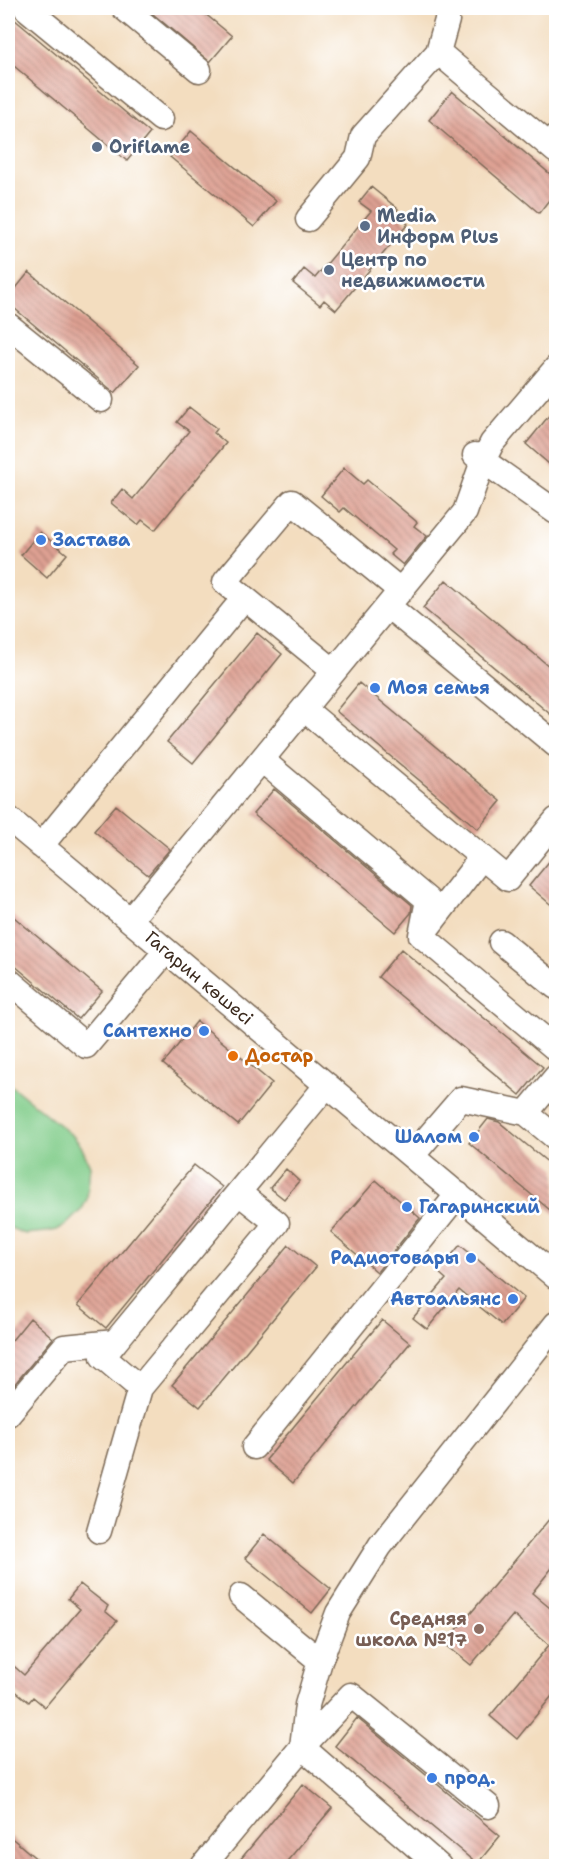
<svg xmlns="http://www.w3.org/2000/svg" width="564" height="1874" font-family="'Shantell Sans',sans-serif">
	<defs>
		<pattern id="building-back-hatch" width="6" height="6" patternUnits="userSpaceOnUse" patternTransform="scale(1.5)"><rect width="6" height="6" fill="#dea093"/><path d="M-1 5l2 2M0 0l6 6M5-1l2 2" fill="none" stroke="#b58377"/></pattern>
	</defs>
	<rect width="100%" height="100%" fill="#fff"/>
	<filter id="ink" filterUnits="userSpaceOnUse"><feTurbulence type="fractalNoise" baseFrequency=".0167" numOctaves="2"/><feDisplacementMap in="SourceGraphic" scale="12" xChannelSelector="R" yChannelSelector="G"/><feConvolveMatrix kernelMatrix="1 2 1 2 8 2 1 2 1" color-interpolation-filters="sRGB"/></filter>
	<filter id="wash" filterUnits="userSpaceOnUse"><feTurbulence type="fractalNoise" baseFrequency=".008" numOctaves="4" result="noise"/><feDisplacementMap in="SourceGraphic" scale="24" xChannelSelector="R" yChannelSelector="G"/><feGaussianBlur stdDeviation="1.35" result="paint"/><feColorMatrix in="noise" values="0 0 0 0 0 0 0 0 0 0 0 0 0 0 0 0 0 1.4 0 .05"/><feComposite in="paint" operator="in"/></filter>
	<g filter="url(#wash)">
		<rect width="100%" height="100%" fill="#f3ddbf"/>
		<path fill="#80cc89" stroke="#5e7b54" stroke-width="1.5" d="M8,1083L74,1137L81,1146L90,1166L87,1199L82,1209L67,1224L57,1230L46,1232L25,1234L8,1227Z"/>
		<g id="blocks">
			<path fill="url(#building-back-hatch)" d="M146,8H198L232,36L210,62Z
				M8,14L150,133L127,161L8,61Z
				M452,91L556,179V191L539,213L429,120Z
				M191,131L276,201L254,227L170,157Z
				M371,187L398,209L396,213L408,224L336,310L324,300L320,305L293,283L304,269L315,278L371,211L359,202Z
				M29,272L139,365L115,393L8,303V298Z
				M189,407L217,429L214,433L226,443L155,530L142,520L138,525L111,503L122,489L133,499L189,431L177,422Z
				M556,407V470L526,444Z
				M344,468L363,484L367,480L417,522L414,526L427,536L403,565L390,554L394,550L344,508L340,512L321,496Z
				M40,532L67,554L47,578L21,555Z
				M446,580L556,672V719L423,608Z
				M257,633L282,654L193,763L167,742Z
				M359,683L501,801L478,829L336,711Z
				M274,789L412,905L411,913L395,932L253,814Z
				M116,805L170,849L148,875L94,831Z
				M556,853V909L529,886Z
				M8,912L102,991L78,1019L8,960Z
				M401,949L543,1067L520,1095L378,977Z
				M197,1021L272,1083L238,1125L163,1064Z
				M488,1119L499,1122L556,1169V1215L469,1143Z
				M194,1165L222,1187L106,1328L78,1305Z
				M286,1169L299,1181L284,1199L270,1188Z
				M376,1180L420,1218L377,1272L331,1232Z
				M289,1245L316,1267L200,1407L172,1385Z
				M460,1245L524,1298L502,1325L459,1290L427,1329L413,1318L446,1279L438,1272Z
				M30,1318L53,1338L8,1392V1345Z
				M382,1320L410,1343L293,1483L266,1460Z
				M556,1511V1563L532,1593L556,1613V1691L517,1739L490,1716L549,1645L513,1615L471,1665L445,1644Z
				M264,1534L331,1589L312,1613L245,1558Z
				M80,1584L108,1606L105,1611L117,1621L45,1707L33,1697L29,1702L8,1685V1661L24,1675L80,1609L68,1599Z
				M357,1718L500,1836L477,1864L335,1746Z
				M303,1784L332,1808L283,1866H235Z
				M8,1835L45,1866H8Z"/>
		</g>
	</g>
	<g filter="url(#ink)">
		<use href="#blocks" fill-opacity="0" stroke="#7b6956" stroke-width="1.5"/>
		<g fill="none" stroke-linecap="round" stroke-linejoin="round">
			<defs>
				<path id="minor" d="M26,8L161,119
					M124,8L199,70
					M438,52L556,151
					M308,219L358,158L363,136L438,52L447,20
					M8,325L101,400
					M475,455L556,512
					M388,606L556,745
					M334,671L225,582L292,502L401,591
					M304,709L508,879L556,820
					M262,760L428,900L421,935L556,1049
					M8,818L556,1277
					M41,846L244,598
					M130,920L465,512L483,461L492,443L556,368
					M425,931L482,857
					M501,942L556,987
					M8,980L86,1046L166,951
					M556,1077L526,1113L556,1138
					M412,1156L461,1099L526,1113
					M115,1342L103,1357L140,1388
					M8,1414L64,1347L115,1342L327,1085
					M254,1447L458,1194
					M99,1531L140,1388L277,1223L239,1193
					M241,1596L320,1661
					M203,1866L302,1747L307,1705L320,1661L338,1613L380,1546L556,1324
					M439,1866L302,1747L351,1695L488,1806"/>
			</defs>
			<use href="#minor" stroke="#7b6956" stroke-width="27"/>
			<use href="#minor" stroke="#fff" stroke-width="24"/>
		</g>
	</g>
	<g fill="#5c6f8a" stroke="#fff" stroke-width="2">
		<circle cx="97" cy="147" r="6"/>
		<circle cx="365" cy="226" r="6"/>
		<circle cx="329" cy="270" r="6"/>
	</g>
	<g fill="#3f7fe0" stroke="#fff" stroke-width="2">
		<circle cx="41" cy="540" r="6"/>
		<circle cx="375" cy="688" r="6"/>
		<circle cx="204" cy="1031" r="6"/>
		<circle cx="474" cy="1137" r="6"/>
		<circle cx="407" cy="1207" r="6"/>
		<circle cx="471" cy="1258" r="6"/>
		<circle cx="513" cy="1299" r="6"/>
		<circle cx="432" cy="1778" r="6"/>
	</g>
	<circle fill="#e8710a" stroke="#fff" stroke-width="2" cx="233" cy="1056" r="6"/>
	<circle fill="#8d6e63" stroke="#fff" stroke-width="2" cx="479" cy="1629" r="6"/>
	<g text-anchor="middle" dominant-baseline="central" stroke-width="5" stroke-linejoin="round" paint-order="stroke">
		<g font-size="18" font-weight="bold" fill="#4e5e75" stroke="#fff" text-anchor="start">
			<text x="109" y="147">Oriflame</text>
			<text x="377" y="216">Media<tspan x="377" dy="21">Информ Plus</tspan></text>
			<text x="341" y="260">Центр по<tspan x="341" dy="21">недвижимости</tspan></text>
		</g>
		<g font-size="18" font-weight="bold" fill="#366cbe" stroke="#fff" text-anchor="start">
			<text x="53" y="540">Застава</text>
			<text x="387" y="688">Моя семья</text>
			<text x="192" y="1031" text-anchor="end">Сантехно</text>
			<text x="462" y="1137" text-anchor="end">Шалом</text>
			<text x="419" y="1207">Гагаринский</text>
			<text x="459" y="1258" text-anchor="end">Радиотовары</text>
			<text x="501" y="1299" text-anchor="end">Автоальянс</text>
			<text x="444" y="1778">прод.</text>
		</g>
		<g font-size="18" fill="#3b2a1e" stroke="#fff">
			<text transform="translate(199 978) rotate(40)">Гагарин көшесі</text>
		</g>
		<g font-size="18" font-weight="bold" fill="#c56008" stroke="#fff" text-anchor="start">
			<text x="245" y="1056">Достар</text>
		</g>
		<g font-size="18" font-weight="bold" fill="#785e54" stroke="#fff" text-anchor="end">
			<text x="467" y="1619">Средняя<tspan x="467" dy="21">школа №17</tspan></text>
		</g>
	</g>
	<rect width="564" height="1874" fill="none" stroke="#fff" stroke-width="30"/>
</svg>
